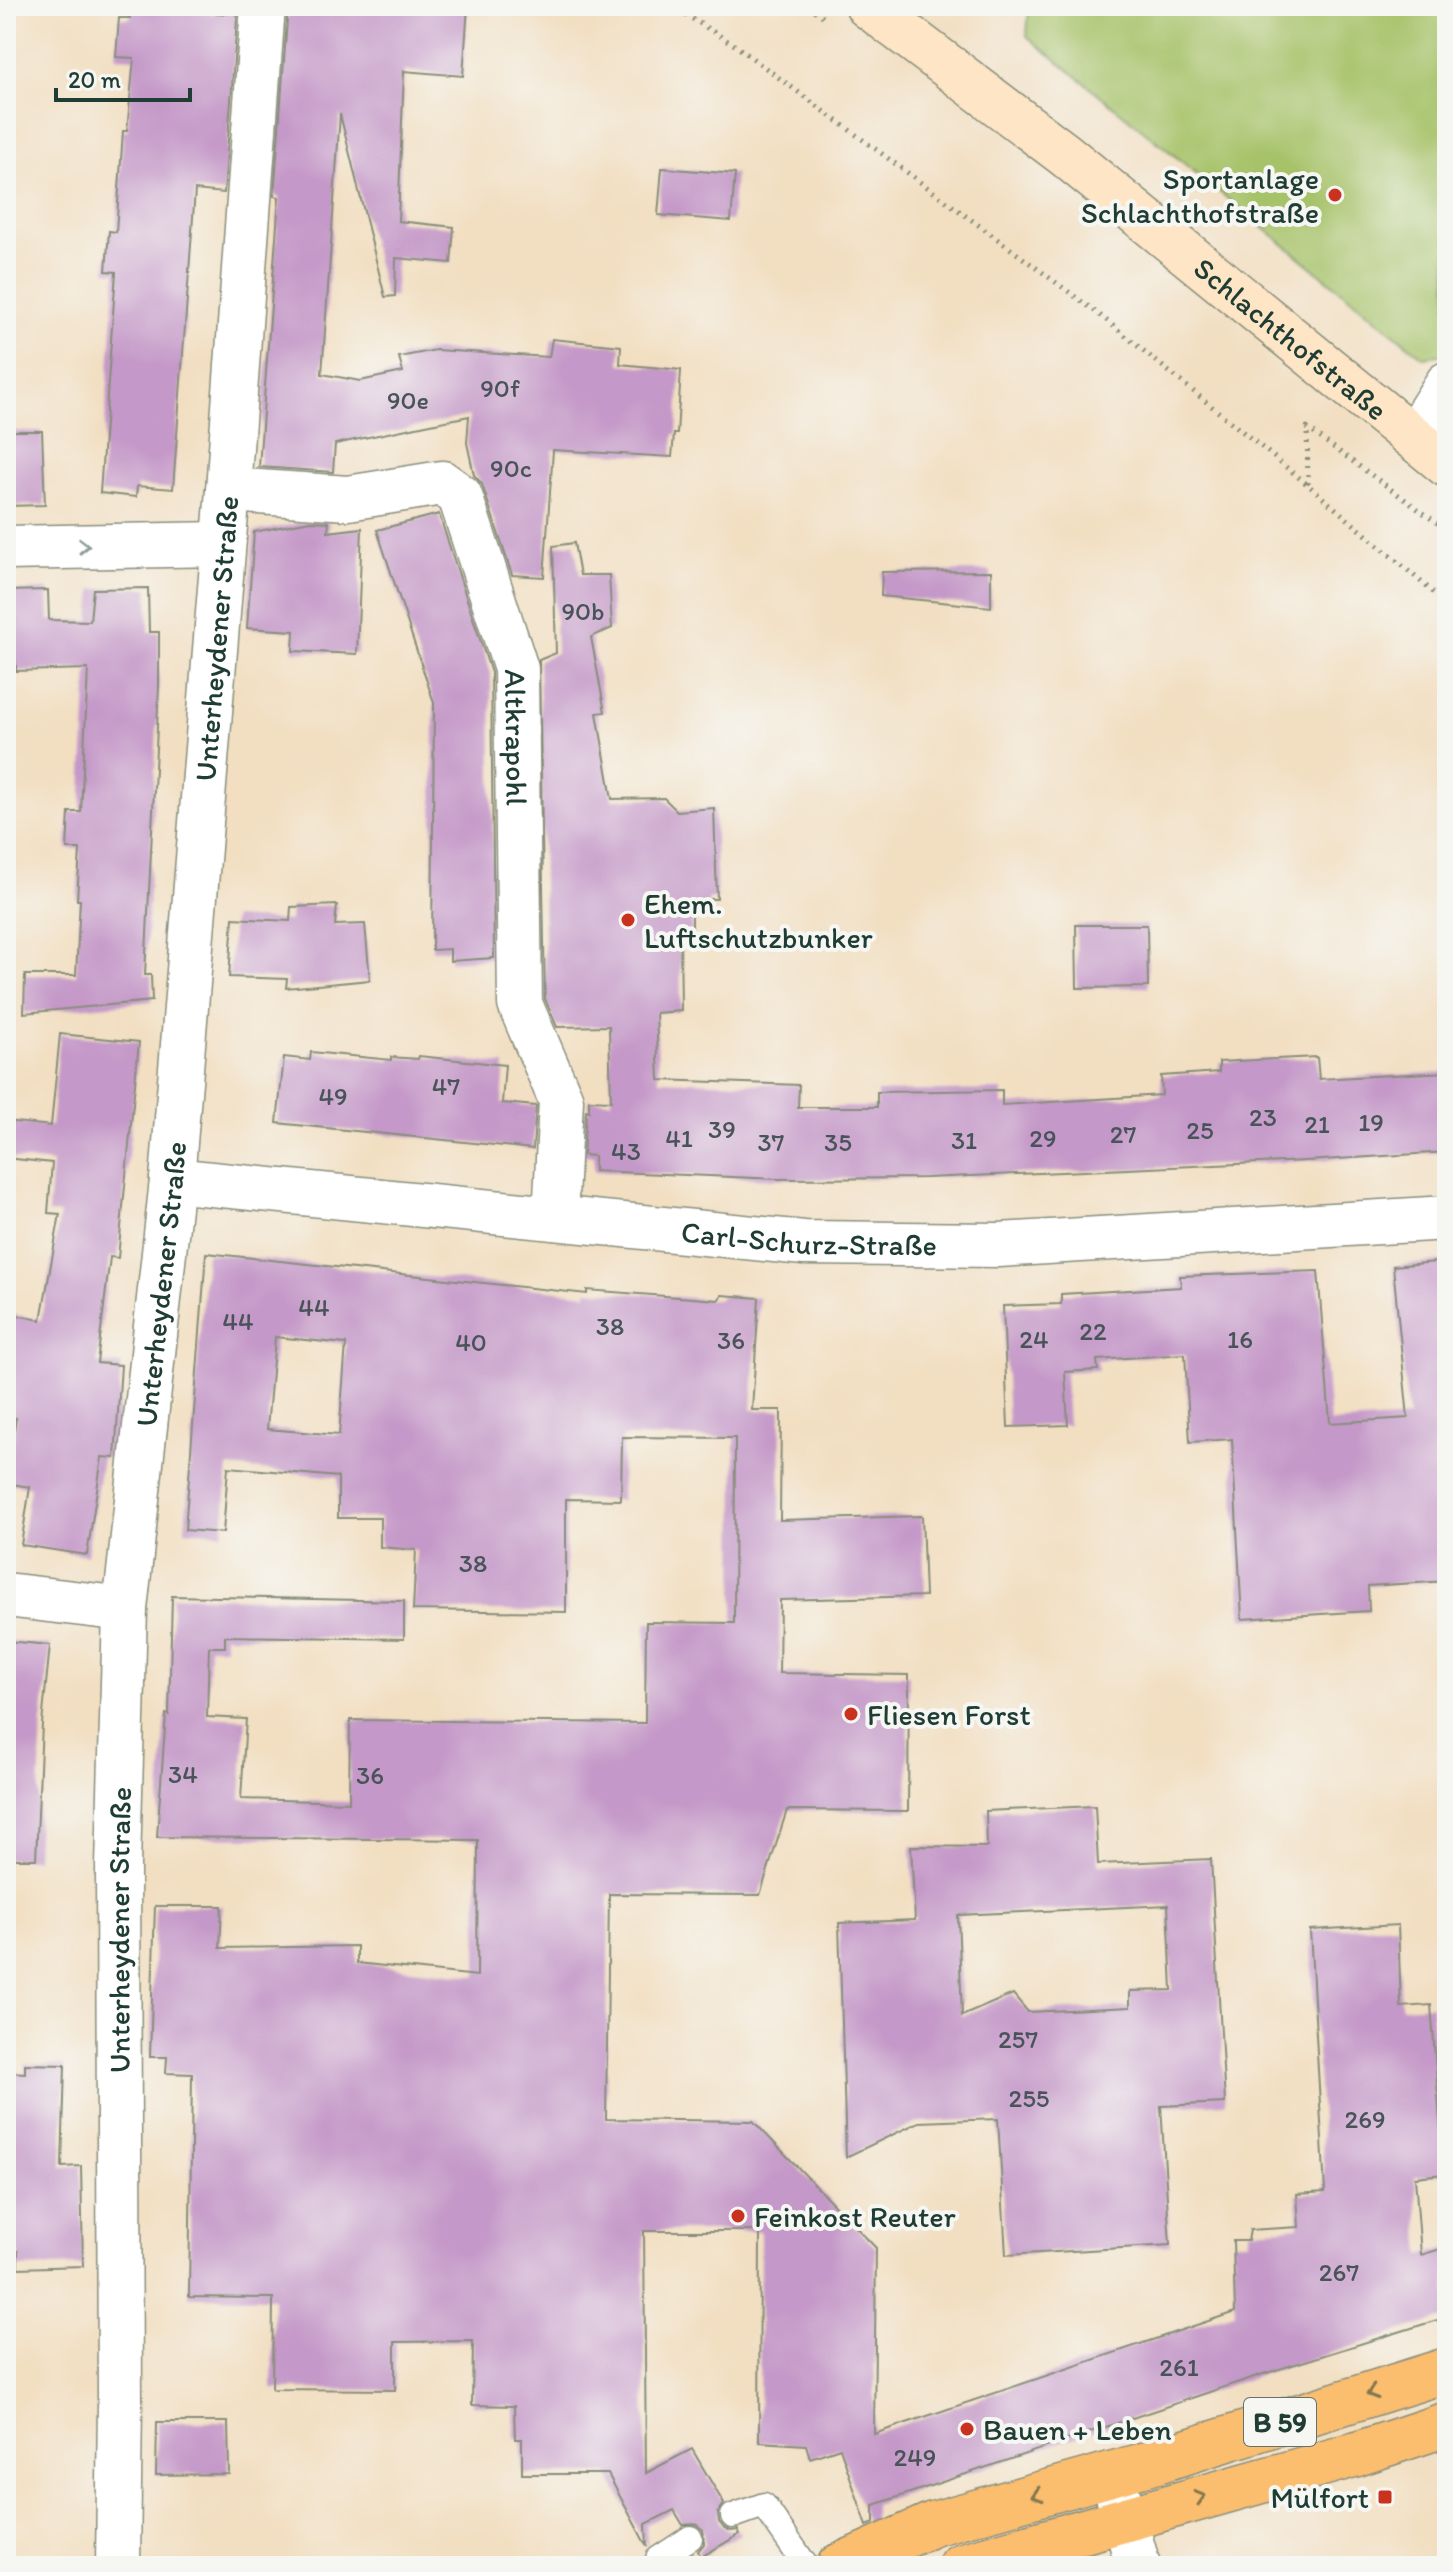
<svg xmlns="http://www.w3.org/2000/svg" width="1453" height="2572" font-family="Itim,sans-serif">
	<rect width="100%" height="100%" fill="#f6f6f2"/>
	<filter id="ink" filterUnits="userSpaceOnUse"><feTurbulence type="fractalNoise" baseFrequency=".0125" numOctaves="2"/><feDisplacementMap in="SourceGraphic" scale="16" xChannelSelector="R" yChannelSelector="G"/><feConvolveMatrix kernelMatrix="1 2 1 2 8 2 1 2 1" color-interpolation-filters="sRGB"/></filter>
	<filter id="wash" filterUnits="userSpaceOnUse"><feTurbulence type="fractalNoise" baseFrequency=".006" numOctaves="4" result="noise"/><feDisplacementMap in="SourceGraphic" scale="32" xChannelSelector="R" yChannelSelector="G"/><feGaussianBlur stdDeviation="1.8" result="paint"/><feColorMatrix in="noise" values="0 0 0 0 0 0 0 0 0 0 0 0 0 0 0 0 0 1.4 0 .05"/><feComposite in="paint" operator="in"/></filter>
	<g filter="url(#wash)">
		<rect width="100%" height="100%" fill="#f2dfc2"/>
		<path fill="#a7c36a" stroke="#63804f" stroke-width="2" d="M1029,6H1447V354L1423,357L1027,36Z"/>
		<g id="blocks">
			<path fill="#c498c8" fill-rule="evenodd" d="M229,6H238L224,193L195,190L173,489L137,486L136,497L100,493L116,272L106,271L109,231L116,232L123,131H127L134,58L116,57L119,18H130L131,10H140V8L229,14Z
				M288,6H468L463,76L404,71L398,221L454,227L451,263L396,258L395,296L385,297L340,114L322,374L360,381L403,372L399,357L436,350L549,357L552,339L621,346L620,364L681,370L677,434H674L672,457L553,450L544,577L512,575L482,484L474,475L467,443L469,416L335,444L333,472L259,467L279,197L274,196Z
				M662,168L735,174L731,221L658,215Z
				M6,431H42L45,505L6,506Z
				M439,514L491,673L494,958L450,961V949L432,950L434,703L377,530Z
				M310,521L329,522L328,532L362,528L357,654L293,651L294,631L247,628L254,532Z
				M574,543L580,575H609L612,628L591,637L605,712L597,713L612,799L664,798L677,811L714,808L717,899H708V913L692,914V931H680L681,1011L656,1013L659,1080L799,1085L798,1107H877V1092L1002,1090V1105L1162,1095L1161,1076L1219,1072V1062L1317,1057L1319,1079L1447,1072V1152L1306,1161L926,1178L776,1179L594,1171V1156L583,1155L586,1110L589,1111V1100L611,1101L609,1026L557,1027L545,999L539,660L556,653L553,546Z
				M991,571V607L881,596L882,572Z
				M148,588L149,632H159V686L145,975H151L152,1001L24,1013L25,975H76L80,900H77L80,849H67L69,812H81L88,669L16,671V662H6V591L48,590L49,620L90,621L93,589Z
				M337,905L335,925L365,924L370,980L286,988L287,979L229,977L233,918L290,921L291,907Z
				M1076,925H1147L1148,987L1077,988Z
				M60,1034L139,1042L118,1258L110,1257L97,1363L121,1365L115,1458L102,1457L87,1555L21,1545L30,1487L6,1483L16,1418L6,1417V1341L11,1314L41,1320L60,1214L48,1213L52,1163L6,1158V1121L51,1126Z
				M311,1052L391,1060V1057L418,1059L419,1056L505,1065L502,1103L536,1106L533,1149L277,1123L284,1057L310,1060Z
				M206,1253L587,1294V1290L718,1300L722,1295L759,1298L752,1410H781L780,1520L922,1516L925,1596L780,1600L779,1673L909,1675L908,1811L787,1810L760,1895L609,1894L606,2119L753,2121L876,2248L874,2434L1235,2312L1233,2241H1248L1250,2230L1299,2227L1297,2194L1325,2192L1310,1930L1398,1925L1401,2007L1431,2005L1444,2174L1415,2177L1421,2255L1447,2247V2317L1257,2376L874,2505V2523L867,2526L840,2448L810,2458L806,2445L759,2442L760,2231H644L646,2473L692,2449L724,2504L718,2513L719,2522L724,2528L731,2531L738,2530L740,2534L701,2557L698,2551L704,2544L703,2530L696,2524L683,2525L674,2510L646,2524L647,2547L608,2474H522V2439H515L514,2406L472,2405L473,2341L395,2342V2390L272,2389L273,2298L189,2297L192,2074L166,2073L167,2057H150L155,1906H222L220,1948L357,1946V1963L477,1976L478,1840L157,1837L166,1714L169,1715L172,1596L404,1601V1639L225,1636V1647H209L207,1717L246,1719L241,1799L349,1802L350,1720L645,1723L646,1622L734,1623L735,1438L622,1437L621,1500L566,1499V1612L413,1610L416,1550L380,1547V1518H338V1477L228,1467L223,1533L185,1530ZM275,1337L346,1344L339,1435L267,1429Z
				M1447,1261V1581L1368,1586L1369,1611L1242,1619L1232,1439L1190,1442L1185,1354L1097,1360L1098,1370L1065,1372L1068,1425L1008,1427L1003,1306L1061,1304V1294L1181,1287L1180,1276L1318,1271L1330,1423L1408,1418L1393,1266Z
				M6,1641L50,1645L42,1724L36,1859H6Z
				M1095,1806L1098,1864L1211,1859L1225,2103L1161,2106L1170,2245L1006,2255L998,2119L919,2122L846,2157L839,1923L915,1920L911,1846L987,1847L986,1811ZM1168,1905L1172,1990L1130,1991V2007L1028,2012L1013,1994L962,2016L958,1915Z
				M25,2064L65,2065L62,2167L81,2166L83,2266L18,2268V2251L6,2252V2072L25,2073Z
				M157,2422H228L229,2474L156,2475Z"/>
		</g>
	</g>
	<g filter="url(#ink)">
		<use href="#blocks" fill-opacity="0" stroke="#888e7b" stroke-width="2"/>
		<g fill="none" stroke-linecap="round" stroke-linejoin="round">
			<defs>
				<path id="lane" d="M733,2516L764,2505L806,2566
					M660,2566L658,2559L690,2538"/>
				<g id="street">
					<path d="M1414,436L1447,384"/>
					<path id="s1" d="M228,490L348,498L442,483L460,496L516,669L520,1004L561,1100L555,1218"/>
					<path d="M6,548L222,544"/>
					<path id="s2" d="M172,1180L804,1243L999,1245L1447,1218"/>
					<path d="M6,1595L125,1609"/>
					<path d="M1112,2474L1138,2566"/>
					<path id="s3" d="M118,2566L120,2402L118,1866L125,1609L172,1180L228,490L263,6"/>
				</g>
				<g id="secondary">
					<path id="s4" d="M868,6L1064,154L1447,465"/>
				</g>
				<path id="primary" d="M839,2566L933,2524L1157,2461L1447,2370
					M960,2566L1357,2454L1447,2424"/>
			</defs>
			<use href="#lane" stroke="#888e7b" stroke-width="27"/>
			<use href="#street" stroke="#888e7b" stroke-width="47"/>
			<use href="#secondary" stroke="#888e7b" stroke-width="47"/>
			<use href="#primary" stroke="#888e7b" stroke-width="47"/>
			<path stroke="#888e7b" stroke-width="5" stroke-dasharray="2 6" stroke-linecap="butt" d="M672,6L736,46L1096,312L1308,485L1447,604
				M808,6L824,17
				M1308,484L1307,428L1444,528L1447,525"/>
			<use href="#lane" stroke="#fff" stroke-width="24"/>
			<use href="#street" stroke="#fff" stroke-width="44"/>
			<use href="#secondary" stroke="#fde5c5" stroke-width="44"/>
			<use href="#primary" stroke="#fbbd6e" stroke-width="44"/>
		</g>
		<defs><path id="oneway-chevron" d="M-2-3.5L2.5 0L-2 3.5" fill="none" stroke-width="1.6" stroke-linecap="round" stroke-linejoin="round" transform="scale(2)"/></defs>
		<use stroke="#8f9e9a" href="#oneway-chevron" transform="translate(84 546) rotate(-1)"/>
		<g stroke="#82774e">
			<use href="#oneway-chevron" transform="translate(1372 2393) rotate(163)"/>
			<use href="#oneway-chevron" transform="translate(1037 2495) rotate(164)"/>
			<use href="#oneway-chevron" transform="translate(1200 2497) rotate(-16)"/>
		</g>
	</g>
	<g fill="#c8321e" stroke="#f6f6f2" stroke-width="3">
		<circle cx="1335" cy="195" r="8"/>
		<circle cx="628" cy="920" r="8"/>
		<circle cx="851" cy="1714" r="8"/>
		<circle cx="738" cy="2216" r="8"/>
		<circle cx="967" cy="2429" r="8"/>
		<rect x="1377" y="2489" width="16" height="16" rx="4"/>
	</g>
	<g text-anchor="middle" dominant-baseline="central" stroke-width="8" stroke-linejoin="round" paint-order="stroke">
		<g font-size="26" fill="#485459">
			<text x="500" y="388">90f</text>
			<text x="408" y="400">90e</text>
			<text x="511" y="468">90c</text>
			<text x="583" y="611">90b</text>
			<text x="446" y="1086">47</text>
			<text x="333" y="1096">49</text>
			<text x="1263" y="1117">23</text>
			<text x="1371" y="1122">19</text>
			<text x="1317" y="1124">21</text>
			<text x="722" y="1129">39</text>
			<text x="1200" y="1130">25</text>
			<text x="1123" y="1134">27</text>
			<text x="679" y="1138">41</text>
			<text x="1043" y="1138">29</text>
			<text x="964" y="1140">31</text>
			<text x="771" y="1142">37</text>
			<text x="838" y="1142">35</text>
			<text x="626" y="1151">43</text>
			<text x="314" y="1307">44</text>
			<text x="238" y="1321">44</text>
			<text x="610" y="1326">38</text>
			<text x="1093" y="1331">22</text>
			<text x="1034" y="1339">24</text>
			<text x="1240" y="1339">16</text>
			<text x="731" y="1340">36</text>
			<text x="471" y="1342">40</text>
			<text x="473" y="1563">38</text>
			<text x="183" y="1774">34</text>
			<text x="370" y="1775">36</text>
			<text x="1018" y="2039">257</text>
			<text x="1029" y="2098">255</text>
			<text x="1365" y="2119">269</text>
			<text x="1339" y="2272">267</text>
			<text x="1179" y="2367">261</text>
			<text x="915" y="2457">249</text>
		</g>
		<rect fill="#f6f6f2" stroke="#60746d" stroke-width="2" x="1244" y="2398" width="72" height="48" rx="6"/>
		<g font-size="28" font-weight="bold" fill="#1f3d34">
			<text x="1280" y="2422">B 59</text>
		</g>
		<g font-size="30" fill="#1f3d34" stroke="#f6f6f2" text-anchor="start">
			<text x="1319" y="178" text-anchor="end">Sportanlage<tspan x="1319" dy="34">Schlachthofstraße</tspan></text>
			<text x="644" y="903">Ehem.<tspan x="644" dy="34">Luftschutzbunker</tspan></text>
			<text x="867" y="1714">Fliesen Forst</text>
			<text x="754" y="2216">Feinkost Reuter</text>
			<text x="983" y="2429">Bauen + Leben</text>
			<text x="1369" y="2497" text-anchor="end">Mülfort</text>
		</g>
		<g font-size="30" fill="#1f3d34" stroke="#f6f6f2">
			<text stroke="none"><textPath href="#s4" startOffset="538">Schlachthofstraße</textPath></text>
			<text stroke="none"><textPath href="#s3" startOffset="1932">Unterheydener Straße</textPath></text>
			<text stroke="none"><textPath href="#s1" startOffset="488">Altkrapohl</textPath></text>
			<text stroke="none"><textPath href="#s2" startOffset="640">Carl-Schurz-Straße</textPath></text>
			<text stroke="none"><textPath href="#s3" startOffset="1284">Unterheydener Straße</textPath></text>
			<text stroke="none"><textPath href="#s3" startOffset="636">Unterheydener Straße</textPath></text>
		</g>
	</g>
	<rect width="1453" height="2572" fill="none" stroke="#f6f6f2" stroke-width="32"/>
	<path d="M56 88v12h134v-12" fill="none" stroke="#1f3d34" stroke-width="4"/>
	<text x="68" y="88" font-size="24" fill="#1f3d34" stroke="#f6f6f2" stroke-width="6" paint-order="stroke">20 m</text>
</svg>
